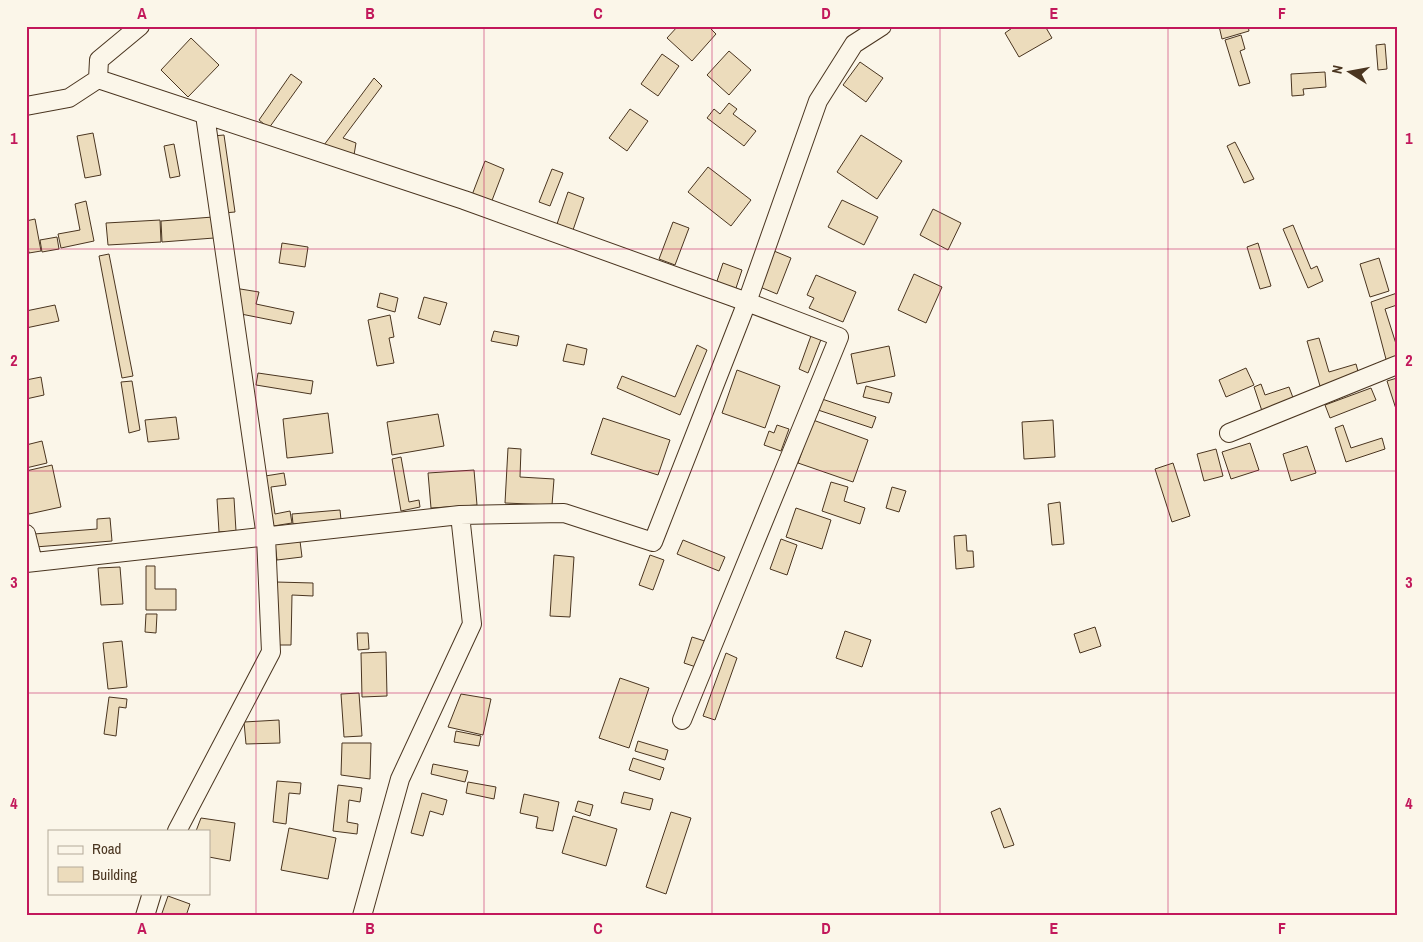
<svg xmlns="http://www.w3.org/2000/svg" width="1423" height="942" font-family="'Archivo Narrow',sans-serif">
	<rect width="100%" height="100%" fill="#fbf6e9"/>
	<path fill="#ecdcbc" stroke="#4a3520" d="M678,26H708L716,34L692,61L667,38Z
		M1015,26H1045L1052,38L1019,57L1005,33Z
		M1219,26H1248L1249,31L1222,39Z
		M1241,35L1245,49L1240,51L1250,83L1239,86L1225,40Z
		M191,38L219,65L188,97L161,70Z
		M1385,44L1387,69L1378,70L1376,45Z
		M729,51L751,70L729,95L707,75Z
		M662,54L679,66L658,96L641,84Z
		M860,62L883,78L866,102L843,85Z
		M1325,72L1326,87L1303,89L1304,95L1292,96L1291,74Z
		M291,74L302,82L269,128L259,120Z
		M374,78L382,86L343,138L356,143L354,155L324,145Z
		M729,103L737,109L733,114L756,131L744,146L707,118L714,109L720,114Z
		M630,109L648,121L627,151L609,138Z
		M93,133L101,175L85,178L77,136Z
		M224,135L235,212L224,213L213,136Z
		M861,135L902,161L877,199L837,172Z
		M1235,142L1254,179L1244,183L1227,146Z
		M174,144L180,176L170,178L164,146Z
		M485,161L504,169L491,203L472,195Z
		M708,167L751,200L731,226L688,192Z
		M552,169L563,173L550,206L539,202Z
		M568,192L584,198L573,230L557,224Z
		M842,200L878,217L864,245L828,227Z
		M86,201L94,241L61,248L58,234L80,230L75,204Z
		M933,209L961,223L948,250L920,235Z
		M213,217L214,238L162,242L161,221Z
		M35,219L41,251L29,253L26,238V221Z
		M160,220L161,242L108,245L106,223Z
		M673,222L689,228L675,265L659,259Z
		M1293,225L1311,269L1317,266L1323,281L1308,288L1283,229Z
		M57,237L59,249L42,252L40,240Z
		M282,243L308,247L305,267L279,263Z
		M1258,243L1271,286L1260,289L1247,247Z
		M774,251L791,258L777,294L760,287Z
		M109,254L133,376L122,378L99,256Z
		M1379,258L1389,291L1370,297L1360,264Z
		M723,263L742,270L735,291L716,284Z
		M914,274L942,287L926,323L898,310Z
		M816,275L856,292L843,322L809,308L814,298L807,295Z
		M234,288L259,292L256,304L294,312L291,324L236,313Z
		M380,293L398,298L395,312L377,307Z
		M1397,293V305L1385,309L1397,347V360L1387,363L1371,302Z
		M424,297L447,303L440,325L418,318Z
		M55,305L59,321L26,328V311Z
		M390,315L394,337L389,338L394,363L377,366L368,320Z
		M494,331L519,336L517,346L491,341Z
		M812,333L822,337L808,373L799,369Z
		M1319,338L1329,372L1356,364L1359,375L1320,386L1307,341Z
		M567,344L587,349L584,365L563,361Z
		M697,345L707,350L680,415L617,388L622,376L675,397Z
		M889,346L895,376L857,384L851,354Z
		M1246,368L1254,385L1226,397L1219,380Z
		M737,370L780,386L765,428L722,413Z
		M258,373L313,381L311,394L256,385Z
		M41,377L44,395L26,399V380Z
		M1397,378V409H1396L1387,381Z
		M132,381L140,430L129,433L121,382Z
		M1261,384L1265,395L1289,387L1295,403L1263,414L1254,387Z
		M866,386L892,393L889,403L863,397Z
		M1371,388L1376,400L1330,418L1325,405Z
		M822,399L876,417L872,428L818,410Z
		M328,413L333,453L287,458L283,419Z
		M438,414L444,446L392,455L387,422Z
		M176,417L179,439L148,442L145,420Z
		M603,418L670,440L658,475L591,454Z
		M813,420L868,440L853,482L798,463Z
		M1053,420L1055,457L1024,459L1022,422Z
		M777,425L789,429L781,451L764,445L769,431L774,433Z
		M1343,425L1351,448L1382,438L1385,449L1346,462L1335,428Z
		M42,441L47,463L26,468V445Z
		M1250,443L1259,470L1231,479L1222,452Z
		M1307,446L1316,473L1291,481L1283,454Z
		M508,448L521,449L520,477L554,479L552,505L505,503Z
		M1216,449L1223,476L1204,481L1197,454Z
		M401,457L409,502L419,500L420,507L401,511L392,459Z
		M1173,463L1190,516L1172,522L1155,469Z
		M52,465L61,507L29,514L26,502V471Z
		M474,470L477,505L431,508L428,473Z
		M284,473L286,485L271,487L275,514L290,511L292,523L267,527L259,477Z
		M831,482L848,487L844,501L865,508L860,524L822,511Z
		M892,487L906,491L899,512L886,508Z
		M234,498L236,531L219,532L217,499Z
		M1060,502L1064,544L1052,545L1048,504Z
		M796,508L831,520L822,549L786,537Z
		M340,510L341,520L293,524L292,514Z
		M110,518L112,541L35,547L34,534L97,529V519Z
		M966,535L967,551H973L974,567L956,569L954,536Z
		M781,539L797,545L787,575L770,569Z
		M683,540L725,557L719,571L677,554Z
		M300,541L302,557L277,560L275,544Z
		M554,555L574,557L570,617L550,616Z
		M650,555L664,560L653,590L639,585Z
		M146,566H155V589H176V610H146Z
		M120,567L123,604L101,605L98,568Z
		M276,582L313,583V596L292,595L291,645H275Z
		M146,614H157L156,633L145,632Z
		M1095,627L1101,646L1080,653L1074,634Z
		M845,631L871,640L862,667L836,658Z
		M357,633H368L369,649L358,650Z
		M692,637L711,643L702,669L684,663Z
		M122,641L127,687L108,689L103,643Z
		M386,652L387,696L362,697L361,653Z
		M726,653L737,658L715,720L703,716Z
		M620,678L649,688L629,748L599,738Z
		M359,693L362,736L344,737L341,694Z
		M461,694L491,699L483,735L448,727Z
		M109,697L127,699L126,708L119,707L116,736L104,734Z
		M279,720L280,743L246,744L244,722Z
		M456,731L481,736L479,746L454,742Z
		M638,741L668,750L665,760L635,751Z
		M342,743H371L370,779L341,775Z
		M633,758L664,768L660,780L629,770Z
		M433,764L468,771L465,782L431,774Z
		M277,781L301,783L300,794L289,793L286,824L273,822Z
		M468,782L496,787L494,799L466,793Z
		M338,785L362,788L360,802L349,800L347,822L358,824L357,834L333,831Z
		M624,792L653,799L650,810L621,803Z
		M422,793L447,800L443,815L430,811L423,836L411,833Z
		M524,794L559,802L553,831L536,828L538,817L520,813Z
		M578,801L593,805L590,816L575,811Z
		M1000,808L1014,845L1004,848L991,812Z
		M671,812L691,818L666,894L646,887Z
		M573,816L617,829L606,866L562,853Z
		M201,818L235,823L230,861L209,857V831H196Z
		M289,828L336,838L328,879L281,870Z
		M168,896L190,904L186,916H161Z"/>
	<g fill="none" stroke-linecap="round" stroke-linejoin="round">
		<defs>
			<path id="minor" d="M98,79L464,200L747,302L839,337L682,720
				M98,79L99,60L140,26
				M26,106L69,98L98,79
				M1229,433L1397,365
				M26,534L33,562
				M26,563L460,515L564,513L653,542L747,302L818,101L854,44L882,26
				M177,831L271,652L266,537L205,115
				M145,916L152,893
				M362,916L400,779L472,624L460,515"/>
		</defs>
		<use href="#minor" stroke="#4a3520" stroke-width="20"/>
		<use href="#minor" stroke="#fbf6e9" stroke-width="18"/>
	</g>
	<path fill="none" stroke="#c2185b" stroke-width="1" stroke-opacity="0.55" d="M256,26V916M484,26V916M712,26V916M940,26V916M1168,26V916M26,249H1397M26,471H1397M26,693H1397"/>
	<rect width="1423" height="942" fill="none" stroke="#fbf6e9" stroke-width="55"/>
	<rect x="48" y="830" width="162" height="65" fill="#fbf6e9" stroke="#b4a999"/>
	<rect x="58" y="846" width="25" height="8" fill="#fbf6e9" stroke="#b4a999"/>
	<text x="92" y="854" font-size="15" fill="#4a3520">Road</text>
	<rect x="58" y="867" width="25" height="15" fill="#ecdcbc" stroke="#b4a999"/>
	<text x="92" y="880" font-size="15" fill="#4a3520">Building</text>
	<g transform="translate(1350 72) rotate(281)" stroke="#fbf6e9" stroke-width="4" paint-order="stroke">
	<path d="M0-4L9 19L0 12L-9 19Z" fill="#4a3520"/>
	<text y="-8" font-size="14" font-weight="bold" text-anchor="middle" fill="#4a3520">N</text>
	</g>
	<rect x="28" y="28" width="1368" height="886" fill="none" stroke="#c2185b" stroke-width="2"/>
	<g font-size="16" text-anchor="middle" font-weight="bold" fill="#c2185b">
		<text x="142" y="19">A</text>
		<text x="370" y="19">B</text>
		<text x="598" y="19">C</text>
		<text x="826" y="19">D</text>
		<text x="1054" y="19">E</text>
		<text x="1282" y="19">F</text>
		<text x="14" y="144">1</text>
		<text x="1409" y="144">1</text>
		<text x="14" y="366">2</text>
		<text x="1409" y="366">2</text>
		<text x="14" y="588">3</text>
		<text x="1409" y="588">3</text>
		<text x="14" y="809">4</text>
		<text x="1409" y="809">4</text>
		<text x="142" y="934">A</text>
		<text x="370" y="934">B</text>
		<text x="598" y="934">C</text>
		<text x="826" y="934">D</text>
		<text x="1054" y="934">E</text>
		<text x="1282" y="934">F</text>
	</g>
</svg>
